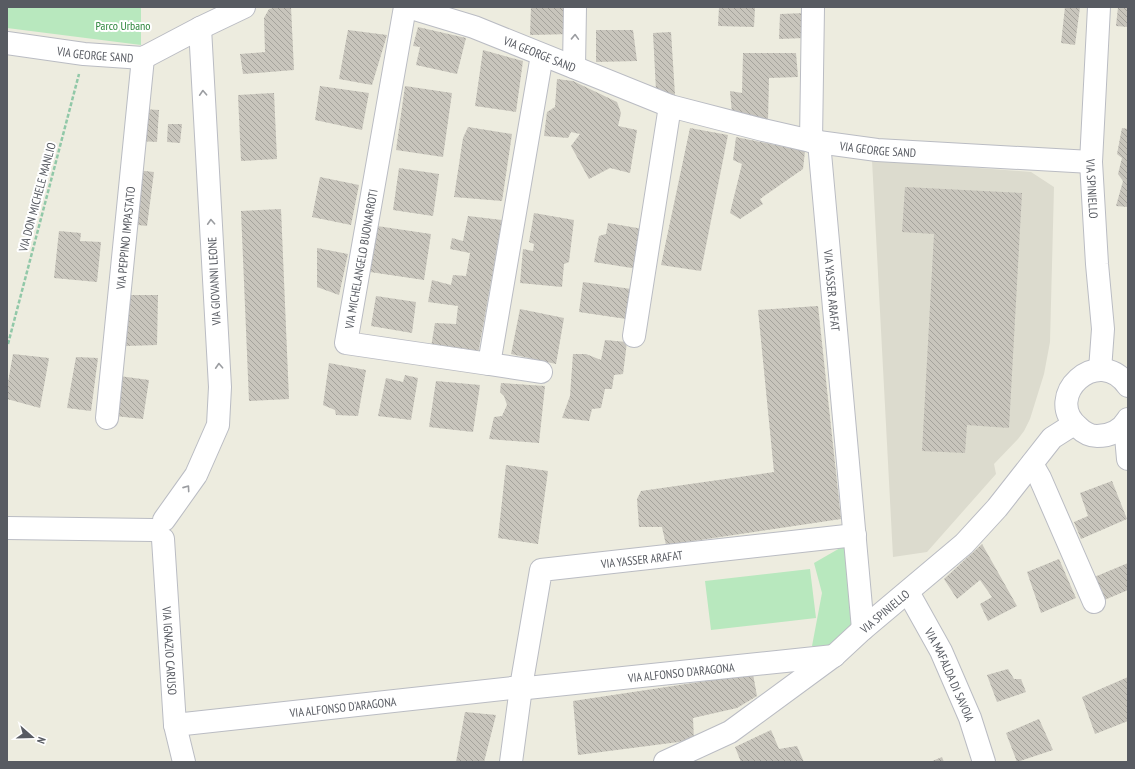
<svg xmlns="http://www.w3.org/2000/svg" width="1135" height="769" font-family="'PT Sans Narrow',sans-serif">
	<defs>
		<pattern id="building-back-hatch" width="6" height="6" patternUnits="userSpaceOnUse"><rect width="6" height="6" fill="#c8c5bc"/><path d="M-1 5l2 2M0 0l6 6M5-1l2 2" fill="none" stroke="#a5a39c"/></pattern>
	</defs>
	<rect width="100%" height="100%" fill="#edecdf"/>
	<path fill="#dcdbce" d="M872,160L1031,172L1054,187L1050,342L1044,374L1030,419L1024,431L1018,439L994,464L996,474L927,552L893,557Z"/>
	<path fill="#b8e8be" d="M7,7H141V45L7,28Z
		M847,544L857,628L827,646H812L822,593L814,563Z
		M810,569L816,618L711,630L705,581Z"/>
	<path fill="url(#building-back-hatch)" d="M277,7H291L294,70L243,74L240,54L265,52L264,18L269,9Z
		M531,7H572V34L530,35Z
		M719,7H755L754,27L718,26Z
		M1065,7H1080L1075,45L1061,43Z
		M1118,7H1128V27L1116,26Z
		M806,13L804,38L779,39L780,14Z
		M418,27L466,38L457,74L416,65L420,47L413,46Z
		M348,30L387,35L372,85L339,79Z
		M596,30H633L637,61L596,62Z
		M671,32L675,95L656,90L653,33Z
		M483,50L523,61L516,112L475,106Z
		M743,53H796L798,77L769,78L768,120L732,113L730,91L742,93Z
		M557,79L573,81L617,102L621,113L618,126L637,130L630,173L610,168L589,179L571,146L580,134L571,132L568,138L544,136L547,112L555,107Z
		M320,86L369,93L362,130L315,120Z
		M405,86L452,93L443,157L396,150Z
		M274,93L277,159L241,161L238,95Z
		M143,109L159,110L157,142L139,141Z
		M168,124H182L180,143L167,142Z
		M468,127L512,134L502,201L454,197L463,138Z
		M690,128L728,135L701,271L661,265Z
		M1122,128L1128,129V207L1116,206L1123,181L1118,174L1122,158L1117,154Z
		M736,137L805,151L803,169L760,199L763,204L740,219L730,213L742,164L733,160Z
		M399,168L439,174L433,216L393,210Z
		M136,170L154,172L147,226L130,224Z
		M320,177L359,185L351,225L312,217Z
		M905,187L1022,193L1009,428L967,425L965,453L922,451L934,234L902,232Z
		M281,209L289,399L249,401L241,211Z
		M534,213L574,220L569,262L564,264L562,287L520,283L523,249L533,251L534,244L529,242Z
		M468,216L502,220L478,354L431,347L435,323L456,324L458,306L428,302L432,280L451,285L453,275L466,276L470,253L450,249L452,238L463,241Z
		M608,223L643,229L638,269L594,262L599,236L606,234Z
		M377,226L431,234L424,280L370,272Z
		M59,231L81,233L80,241L101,242L97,282L54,278Z
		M317,248L348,254L339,295L317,287Z
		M583,282L638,290L633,320L579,312Z
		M130,295H158L157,345L126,346Z
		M376,296L416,302L412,333L371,326Z
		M818,306L841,519L666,545L662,527H639L637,499L641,491L774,472L758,310Z
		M520,309L564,318L556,364L511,354Z
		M605,340L627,342L623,374L614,375L612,389H605L601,408L592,409L589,421L562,418L570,396L573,354H586L601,360Z
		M13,354L49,358L40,408L7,399V388Z
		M76,357L98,358L91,411L67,408Z
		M329,363L366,370L358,416L336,415L335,410L323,405Z
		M405,375L418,378L411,420L378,416L386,378L403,382Z
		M119,376L149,380L143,419L115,416Z
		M436,381L480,385L473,432L429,427Z
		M501,383L545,386L539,443L489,439L494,417L502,416L507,405L504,396L500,392Z
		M506,465L548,471L538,544L498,538Z
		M1112,481L1127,519L1081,539L1074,522L1088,516L1080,493Z
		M982,544L1017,606L988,621L980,604L992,597L980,580L957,599L944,579Z
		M1059,559L1076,598L1041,613L1027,572Z
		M1128,563V590L1102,601L1092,578Z
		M1008,669L1014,679H1021L1026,692L997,702L987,675Z
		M753,674L757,696L737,708L693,718L694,740L578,755L573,701Z
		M1128,677V721L1095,734L1082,697Z
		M465,712L496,715L484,762H456Z
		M1039,719L1053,750L1017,762L1006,733Z
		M771,730L779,749L797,746L804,762H741L735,747Z
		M942,757L944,762H930Z"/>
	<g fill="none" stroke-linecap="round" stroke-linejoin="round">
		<defs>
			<g id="minor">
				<path d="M405,7L346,343L489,364L542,55"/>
				<path id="s1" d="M408,7L474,27L670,106L763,130L811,141L877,150L1091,162"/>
				<path id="s2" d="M1099,7L1091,162L1097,264L1103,329L1100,370"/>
				<path id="s3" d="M7,43L84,54L143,58L200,28L244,7"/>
				<path d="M574,67L575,7"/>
				<path d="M811,141L813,7"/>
				<path id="s4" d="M819,142L863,629"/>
				<path d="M634,336L670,106"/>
				<path d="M489,364L541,372"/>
				<path d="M1128,386C1098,343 1042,397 1078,427C1083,432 1090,436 1097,436C1110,436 1121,431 1128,419"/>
				<path id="s5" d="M107,418L143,58"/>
				<path d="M1125,425L1128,459"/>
				<path d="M1032,464L1040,478L1094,602"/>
				<path d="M164,520L196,475L218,425L220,387L200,28"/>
				<path d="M7,528L152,530"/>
				<path id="s6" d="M163,539L175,725L184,762"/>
				<path id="s7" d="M908,592L941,651L970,718L984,762"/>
				<path id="s8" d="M522,681L541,570L855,535"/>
				<path id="s9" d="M527,688L834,656"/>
				<path id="s10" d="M175,725L512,688"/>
				<path d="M511,762L520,695"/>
				<path id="s11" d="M665,762L730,732L835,655L863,629L964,544L997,508L1052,438L1074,424"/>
			</g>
		</defs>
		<use href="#minor" stroke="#babcc3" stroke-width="24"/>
		<path stroke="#91c8a8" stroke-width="2.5" stroke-dasharray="4 2" stroke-linecap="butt" d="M8,344L79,74"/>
		<use href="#minor" stroke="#fff" stroke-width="22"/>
	</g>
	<defs><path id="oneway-chevron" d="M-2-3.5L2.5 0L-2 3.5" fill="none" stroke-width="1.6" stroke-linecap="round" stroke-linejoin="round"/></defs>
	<g stroke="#9b9da1">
		<use href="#oneway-chevron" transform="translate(575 37) rotate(-88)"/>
		<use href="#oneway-chevron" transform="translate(203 93) rotate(-93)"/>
		<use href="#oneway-chevron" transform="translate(211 222) rotate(-93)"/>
		<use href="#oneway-chevron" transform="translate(219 366) rotate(-93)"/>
		<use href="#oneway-chevron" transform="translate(187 488) rotate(-55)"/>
	</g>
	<g text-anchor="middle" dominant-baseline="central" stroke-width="4" stroke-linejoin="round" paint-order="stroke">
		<g font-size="12" fill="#2d853c" stroke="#fff">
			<text x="123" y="25">Parco Urbano</text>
		</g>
		<g font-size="12" fill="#585b62" stroke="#fff">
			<text stroke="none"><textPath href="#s3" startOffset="89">VIA GEORGE SAND</textPath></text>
			<text stroke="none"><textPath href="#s1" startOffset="140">VIA GEORGE SAND</textPath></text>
			<text stroke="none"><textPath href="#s1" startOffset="493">VIA GEORGE SAND</textPath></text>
			<text stroke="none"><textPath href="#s2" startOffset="182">VIA SPINIELLO</textPath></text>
			<text transform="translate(37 197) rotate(-75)">VIA DON MICHELE MANLIO</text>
			<text stroke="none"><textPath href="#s5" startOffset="181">VIA PEPPINO IMPASTATO</textPath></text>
			<text transform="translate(361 259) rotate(-80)">VIA MICHELANGELO BUONARROTI</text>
			<text transform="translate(214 281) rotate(-93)">VIA GIOVANNI LEONE</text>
			<text stroke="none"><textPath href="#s4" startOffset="149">VIA YASSER ARAFAT</textPath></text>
			<text stroke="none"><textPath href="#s8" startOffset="214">VIA YASSER ARAFAT</textPath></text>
			<text stroke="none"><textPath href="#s11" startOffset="268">VIA SPINIELLO</textPath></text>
			<text stroke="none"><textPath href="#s6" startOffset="112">VIA IGNAZIO CARUSO</textPath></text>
			<text stroke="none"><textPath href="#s9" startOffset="155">VIA ALFONSO D'ARAGONA</textPath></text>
			<text stroke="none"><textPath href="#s7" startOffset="93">VIA MAFALDA DI SAVOIA</textPath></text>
			<text stroke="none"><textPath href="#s10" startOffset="169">VIA ALFONSO D'ARAGONA</textPath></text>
		</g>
	</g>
	<rect width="1135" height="769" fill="none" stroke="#585b62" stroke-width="16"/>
	<g transform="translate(32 737) rotate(110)" stroke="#ffffff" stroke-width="3" paint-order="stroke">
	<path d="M0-3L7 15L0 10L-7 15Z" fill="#585b62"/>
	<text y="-6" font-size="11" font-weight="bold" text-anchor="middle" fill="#585b62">N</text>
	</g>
</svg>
